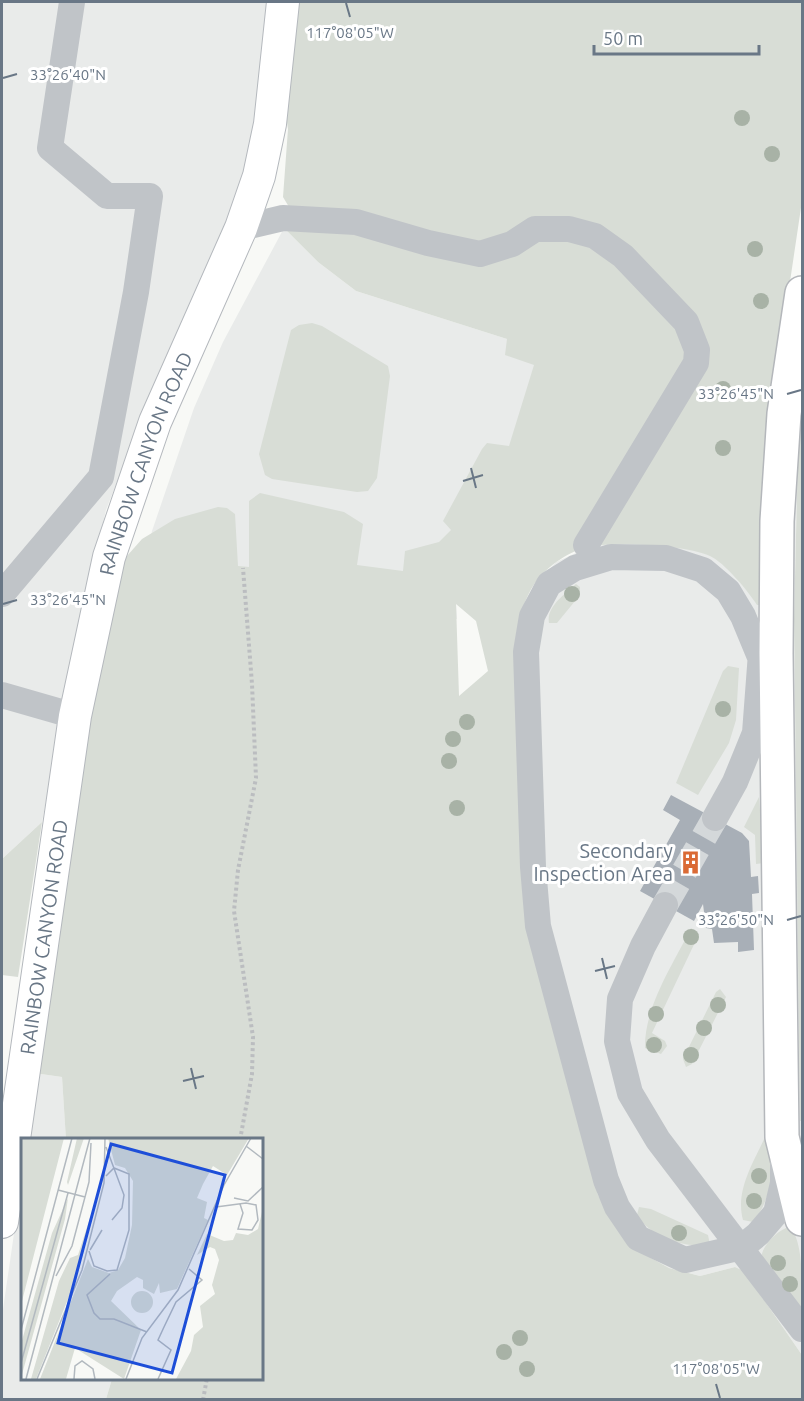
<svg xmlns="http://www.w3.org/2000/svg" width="804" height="1401" font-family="Ubuntu,sans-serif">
	<rect width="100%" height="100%" fill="#f8f9f6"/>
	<path fill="#e9ebea" d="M2,2H267L255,135L235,215L149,399L106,510L77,633L42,822L2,859Z
		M284,228L318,262L356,291L507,339L576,329L456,603L457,619L140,592L152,531L194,408L223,342Z
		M798,452L794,619L802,1164V1355L744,1271L735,1267L700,1276L669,1268L646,1255L621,1235L598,1195L552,1026L514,675L517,622L536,583L556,562Z
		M34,1073L62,1077L66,1140H27Z
		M22,1179V1378L112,1379L106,1399H2V1316Z"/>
	<path fill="#d8ddd6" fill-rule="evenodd" d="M295,2H802V201L781,342L760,605H757C749,592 724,562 710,556C686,545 618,542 592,546C572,549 547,566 535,583C516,611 516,643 514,675L552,1026L598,1195L621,1235L646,1255L669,1268L700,1276L735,1267L744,1271L802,1355V1399H106L112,1379L261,1378V1140H66L62,1077L34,1073L84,730L119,565L142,539L175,519L218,507L227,508L235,514L238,566L249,567V501L260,493L344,512L363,524L357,565L403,571L405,551L439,542L451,530L443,521L482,449L487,443L509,446L534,365L505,355L507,339L356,291L318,262L284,228L289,207L283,197L288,129L284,104ZM456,604L476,621L488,671L459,696Z
		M312,323L322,326L388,366L390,376L377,478L368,491L357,492L272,479L265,475L259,454L291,330L299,325Z
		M802,409V1121H800L794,619L798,452Z
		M576,584L580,587V595L557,623H549C546,607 565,594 576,584Z
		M728,666L739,668L736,720L729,743L698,795L676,783L723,671Z
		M759,797L764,863L756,864L755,835L744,827Z
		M42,822L18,977L2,975V859Z
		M691,928L699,934L652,1033L665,1041L667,1046L661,1054L645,1048C644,1007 674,963 691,928Z
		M720,989L726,997L692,1064L686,1067L683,1059L716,992Z
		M765,1137L771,1142C771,1175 774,1195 753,1222L743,1220C735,1191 753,1163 765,1137Z
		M639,1207L651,1209L708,1235L710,1245C684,1248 651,1238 637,1215Z
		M789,1227C804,1238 802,1289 802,1308H799L761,1259C761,1247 777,1230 789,1227Z"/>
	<path fill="#a8afb7" d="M671,795L742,833L749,841L751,877L758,876L759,893L752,894L754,950L738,952V942L714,943L712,929L706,928L703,904L694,921L640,891L680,820L663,810Z"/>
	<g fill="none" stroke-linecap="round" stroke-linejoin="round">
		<path stroke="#d4d8da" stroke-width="26" stroke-dasharray="26 13" stroke-linecap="butt" d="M665,905L715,818"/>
		<defs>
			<g id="major">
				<path id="s1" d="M2,1222L75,716L109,557L155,422L241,228L259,176L270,124L283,2"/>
			</g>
			<path id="highway" d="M802,293L784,414L777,521L776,653L782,1137L802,1219"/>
		</defs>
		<use href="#major" stroke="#b4b8bd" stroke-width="34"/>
		<use href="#highway" stroke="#b4b7bb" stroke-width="36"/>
		<path stroke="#bbbdc0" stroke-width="4" stroke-dasharray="3 3" stroke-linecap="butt" d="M240,1140L252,1074L253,1037L234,911L238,870L256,778L252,684L243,568
			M203,1400L207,1378"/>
		<path stroke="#c0c4c8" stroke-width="26" d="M241,228L283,218L356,222L428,243L480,254L512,244L535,229H569L595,236L623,256L686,322L697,350L696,363L586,545
			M2,594L101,477L136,292L150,196H107L50,148L72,2
			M760,657L743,616L728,591L703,570L666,558L611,557L575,568L549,584L532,616L526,652L533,867L538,926L606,1180L617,1207L638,1238L685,1260L742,1247L758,1234L776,1213L783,1183V1164
			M2,695L75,716
			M715,818L735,782L755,733L762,640
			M665,905L643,946L620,999L617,1041L630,1093L658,1140L802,1329"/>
		<use href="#major" stroke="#fff" stroke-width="32"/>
		<use href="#highway" stroke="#fff" stroke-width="33"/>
	</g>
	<g fill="#a8b2a6">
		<circle cx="742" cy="118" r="8"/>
		<circle cx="772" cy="154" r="8"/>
		<circle cx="755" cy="249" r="8"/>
		<circle cx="761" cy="301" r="8"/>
		<circle cx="723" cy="389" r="8"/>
		<circle cx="723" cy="448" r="8"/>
		<circle cx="572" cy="594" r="8"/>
		<circle cx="723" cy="709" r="8"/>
		<circle cx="467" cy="722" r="8"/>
		<circle cx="453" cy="739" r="8"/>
		<circle cx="449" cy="761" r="8"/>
		<circle cx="457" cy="808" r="8"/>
		<circle cx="691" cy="937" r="8"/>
		<circle cx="718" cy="1005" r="8"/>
		<circle cx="656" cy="1014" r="8"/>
		<circle cx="704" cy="1028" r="8"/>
		<circle cx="654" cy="1045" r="8"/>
		<circle cx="691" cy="1055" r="8"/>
		<circle cx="759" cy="1176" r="8"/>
		<circle cx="754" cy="1201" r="8"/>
		<circle cx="679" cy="1233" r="8"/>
		<circle cx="778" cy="1263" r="8"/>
		<circle cx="790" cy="1284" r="8"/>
		<circle cx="520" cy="1338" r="8"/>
		<circle cx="504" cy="1352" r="8"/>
		<circle cx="527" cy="1369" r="8"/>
	</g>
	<path fill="none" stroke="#697786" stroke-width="2" d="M346,3L350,17M3,78L17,74M787,394L801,390M471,468L476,488M463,481L483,475M3,604L17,600M787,920L801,916M602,958L607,979M595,971L615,966M191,1068L196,1089M183,1081L204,1076M716,1384L720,1398"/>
	<defs>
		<symbol id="building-bare" viewBox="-9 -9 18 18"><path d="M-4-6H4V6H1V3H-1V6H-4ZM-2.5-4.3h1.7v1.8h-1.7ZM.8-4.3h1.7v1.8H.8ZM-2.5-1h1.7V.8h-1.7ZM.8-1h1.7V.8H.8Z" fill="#da6a35" stroke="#fff" stroke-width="2.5" paint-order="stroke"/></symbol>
	</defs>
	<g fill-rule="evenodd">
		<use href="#building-bare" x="674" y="846" width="33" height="33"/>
	</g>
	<g text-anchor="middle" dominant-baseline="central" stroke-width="6" stroke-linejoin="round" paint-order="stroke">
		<g font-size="20" fill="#697786" stroke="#fff">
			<text stroke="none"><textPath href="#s1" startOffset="774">RAINBOW CANYON ROAD</textPath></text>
			<text stroke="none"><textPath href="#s1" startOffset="288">RAINBOW CANYON ROAD</textPath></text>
		</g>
		<g font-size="20" fill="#697786" stroke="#fff" text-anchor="end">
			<text x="673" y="850">Secondary<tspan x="673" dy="23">Inspection Area</tspan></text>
		</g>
	</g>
	<g transform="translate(21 1138)">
		<rect width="242" height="242" fill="#f8f9f6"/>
		<path d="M0,0H43L0,167ZM56,0H63L47,47L46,44ZM87,0H228L206,37L192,28L182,46L176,60L186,64L183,80L187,82L156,151L139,155L138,145L133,156L122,150V142L116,139L96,153L90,163L120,192L103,241L54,210L45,241H19L67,121L71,129L88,135L97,132L104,120L111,87L112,43L104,30L94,27ZM80,46L55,141L15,241H10L38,143L49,120L57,117ZM47,60L44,81L0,240V206L31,95ZM241,74V241H155L170,213L173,197L182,189L179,168L194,156L191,147L198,122L194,111L189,109L176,117L186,96L203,103L212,102L215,95L227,97L237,91ZM110 164a11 11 0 1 1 22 0a11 11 0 1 1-22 0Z" fill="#d8ddd6"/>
		<path fill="none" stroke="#b2b9bf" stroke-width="1.5" d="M225,8L242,21M85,9L103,57L101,70L91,82M37,52L64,59M213,60L227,63L242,49M195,69L225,65L235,67L237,82L231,92L217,91L222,75L219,66M69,112L81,92M68,113L73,128L86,133L96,132L108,92V36L93,30L85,38M89,136L66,157L73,175L79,181H93L126,194M35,138L51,108L68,44L70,5M0,192L51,0M0,225L47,55M5,241L69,0M16,241L61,132L83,45L84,0M53,241L54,228L61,223L72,231L74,241M105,241L121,200L157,152L203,47L230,0M137,241L150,212L137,202L143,189L155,164L181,142L168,131"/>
		<path fill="#1d4ed8" fill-opacity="0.15" stroke="#1d4ed8" stroke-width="3" d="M90,6L204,37L151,235L37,205Z"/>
		<rect width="242" height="242" fill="none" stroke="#697786" stroke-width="3"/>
	</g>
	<g font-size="15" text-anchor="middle" fill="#697786" stroke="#fff" stroke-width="6" stroke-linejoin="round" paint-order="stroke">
		<text x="350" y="38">117°08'05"W</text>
		<text x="68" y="80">33°26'40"N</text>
		<text x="736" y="399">33°26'45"N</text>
		<text x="68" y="605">33°26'45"N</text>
		<text x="736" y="925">33°26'50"N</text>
		<text x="716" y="1374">117°08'05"W</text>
	</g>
	<rect width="804" height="1401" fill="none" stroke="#697786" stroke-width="6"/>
	<path d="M594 45v9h165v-9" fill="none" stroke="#697786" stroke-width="3"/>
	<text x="603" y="45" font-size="18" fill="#697786" stroke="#ffffff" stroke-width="4.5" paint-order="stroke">50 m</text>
</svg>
